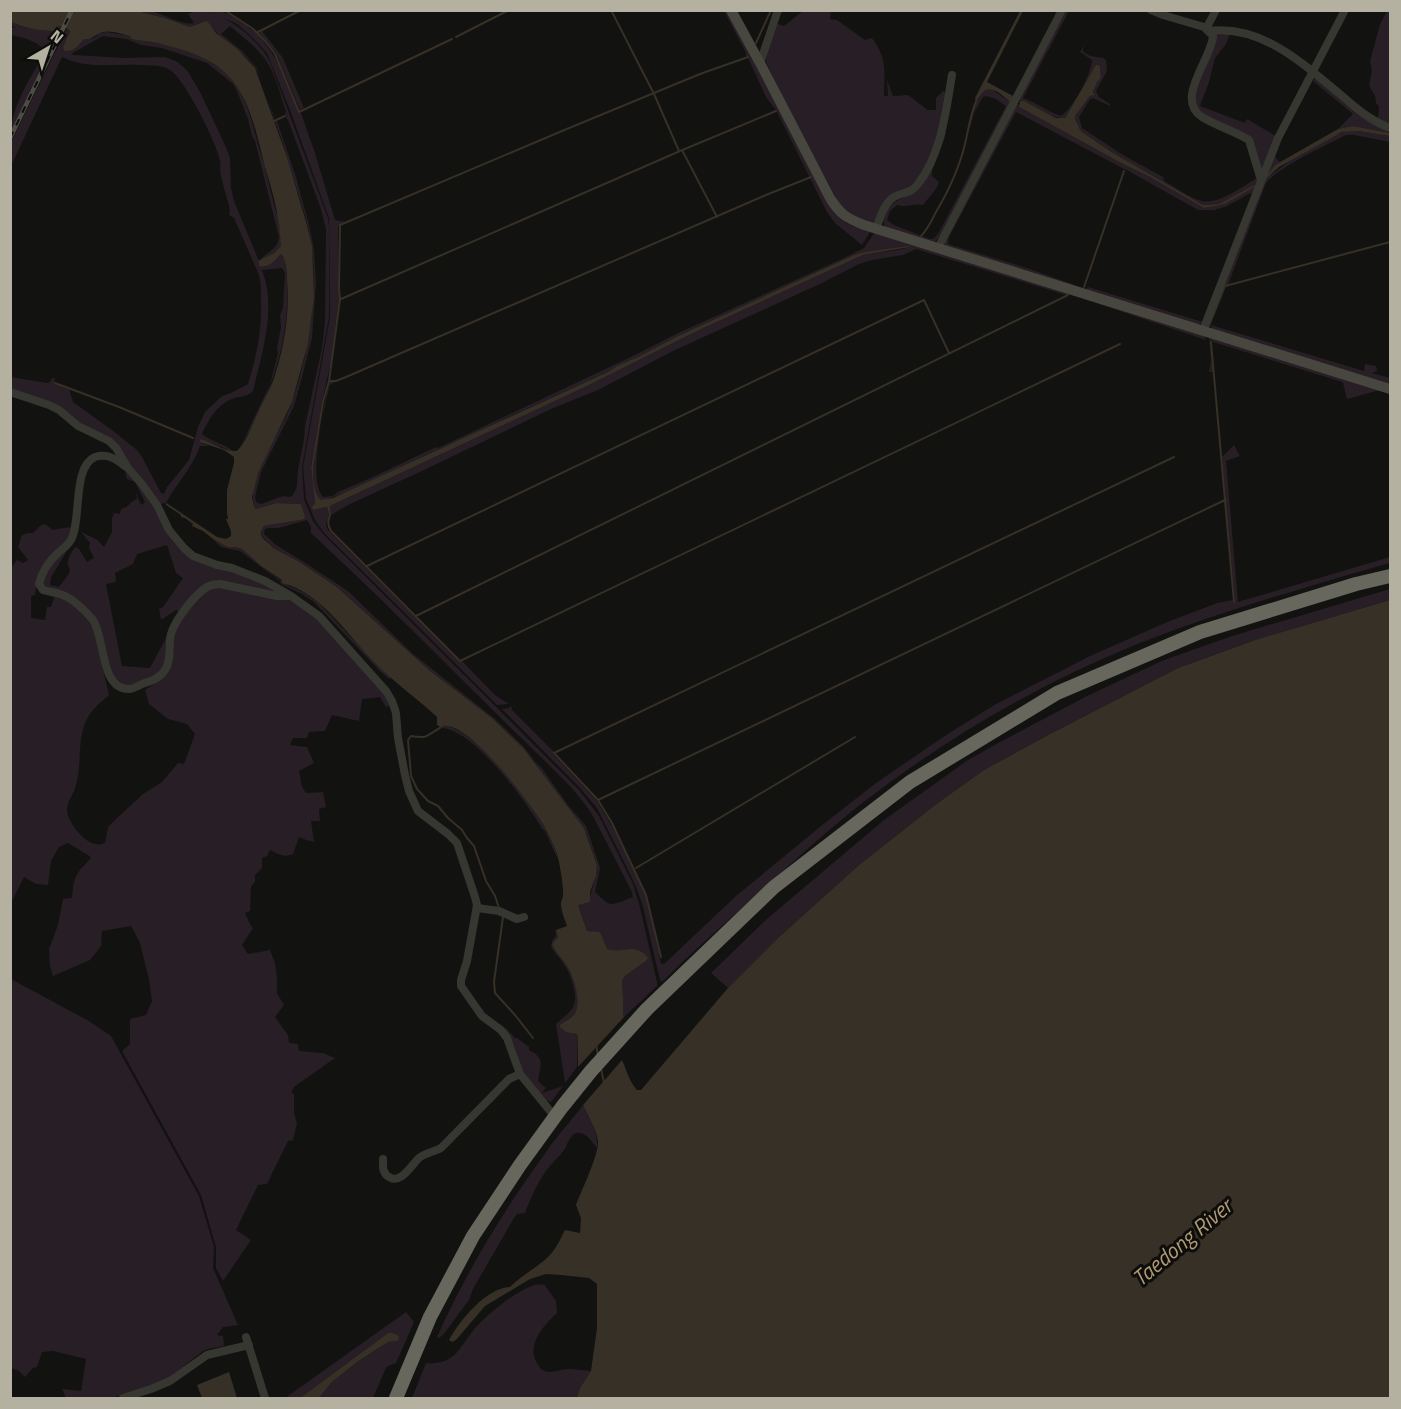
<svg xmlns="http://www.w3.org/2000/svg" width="1401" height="1409" font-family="'Titillium Web',sans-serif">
	<rect width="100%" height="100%" fill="#121210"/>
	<path fill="#281e25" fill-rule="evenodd" d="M137,11C144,11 150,11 157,13C167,16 184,26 194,23L188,14L193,12L192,11C196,11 202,10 206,11C231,18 259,40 270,62L328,218L329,227V317L302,467L304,499L313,521L323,534L579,790L599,816L633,884L640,907L657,982V986L624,1017L623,1014V996L622,981L625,976L646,961L641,952L633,949L612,951L607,949L591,931H587L578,905L590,896L596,876L597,865L588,838L584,828L524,749L492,718L429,670L337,587L298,561L273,548C269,541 256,537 264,526L304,519L301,504L276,503L256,509L254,507C246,475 282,432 292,402C308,354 319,295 311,245C308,221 299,197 292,174C287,157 282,139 275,122L277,121L296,177L309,225L314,250L316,283L312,338L301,381L294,406L261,472L255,497L256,502L261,504L283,496L290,497L293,495L297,486L298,470L304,439L305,426L322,348L325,322L326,229L321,209L288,120L286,118L287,116L285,115L286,111C281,97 277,81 270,67C261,50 244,38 230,26L221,34L242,51L257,68L275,119H274C270,106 262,76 254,66C240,50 221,41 210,24L203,22L190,27L165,18ZM307,520L311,527V533C378,595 442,660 507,724C522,739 538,754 553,769C569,785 586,802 596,822L631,890L633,897C611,905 612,909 595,892L600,868L586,826L568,805L541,767L536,763L524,747L495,719L412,653L348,591L304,562L276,545L264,534L265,529L268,528H279Z
		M208,11C224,11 225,12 238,20C275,42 283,75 299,112L301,113L315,153L335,220L345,222L340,224L338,227L339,299L331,361L322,402L311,467L315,503L313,510L327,507C327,509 329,512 329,514C328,522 323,523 329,531L460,662L462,661L495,695L509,704L497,705L324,533L315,520L306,499L303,467L330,317L329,218L290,110L267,53L251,36L237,24Z
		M724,11H727L831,207C841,222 852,227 870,232L862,245L835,223L827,212L776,110L766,97L748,58V56H746V53Z
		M803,11H831L830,19L837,20L865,40L872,38C888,59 884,72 884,96H888L887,80L893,96L908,95L928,110H936V98L943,91L948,95L938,135L923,173L912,187L894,195L875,224L850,214L840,205L786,105L766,62V54L775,23L784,26Z
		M1066,11H1069L1023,98C1036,102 1048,112 1061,116C1074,107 1091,75 1092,60L1080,52L1093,30L1083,48V51C1092,60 1101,55 1106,60L1107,71L1096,91L1099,97L1110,104V106L1093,98L1090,99L1079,117L1082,128L1123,155L1163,177L1164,181C1176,187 1189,198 1202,201C1218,205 1244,186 1258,177L1259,182L1253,196L1251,193L1225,207L1214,210H1198L1125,169H1124L1016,112L949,237L948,244L1030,269L1086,289L1088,287L1203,322L1197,325L946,247L944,244L1017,103L1021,108L1121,163L1150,177L1204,208L1216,206L1225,204L1255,186L1254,185L1219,204L1203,205L1110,151L1082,132C1078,128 1079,124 1075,120V116L1090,96L1094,95C1092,88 1096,83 1101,78L1100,67L1091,74L1065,118C1051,119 1033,103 1018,100Z
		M1387,11H1390V127L1377,121L1379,111V106L1376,103L1375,95L1373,93L1369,85L1372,71L1370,61L1380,24Z
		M11,22C25,28 39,31 55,31L57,26H62L11,133C11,107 32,75 45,52C38,40 23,38 11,35L10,27L16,28L11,25Z
		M67,28L70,31L65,51C74,52 79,45 84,39L94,38L100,33L107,32L130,36L131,39C138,40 146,41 154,42C169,45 188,51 202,57C242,76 249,109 259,148C262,157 265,165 267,174C270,191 275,207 279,223C280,231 282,238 281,246L274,253L258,262L261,267C272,266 274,262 281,254C287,262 287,276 287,285C290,344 269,398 240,448L270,384L278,353L277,348L281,327L280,315L283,308L285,273L282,268L262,270C277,308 262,353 253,391C247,397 242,396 235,398C218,403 209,419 202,434C212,442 224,443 234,452L200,439V442L210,446H200C193,467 176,484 166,503L158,504L133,472L117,445L89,431L59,408L11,390V377L47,383L50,382L52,378H55L54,383L69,389L73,402L112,430L137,450L142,457L161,493L164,494L167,487L189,460L198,427L205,412L222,396L231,393L248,384C257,354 262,330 261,299C261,291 261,283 259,275L234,218L229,215L230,210C227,197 222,184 220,170C220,167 221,164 220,161C218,145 184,78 170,70C161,64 148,66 138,65C112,64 86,69 62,57L11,166L10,144ZM103,36L126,39L141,45L162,48L207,63L233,84L237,91L248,119L252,136L255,141L279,237C278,250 266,252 259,261L234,201L231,188L230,158L226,147L200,92L187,70L176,61L165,57L123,58L75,55L71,54Z
		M262,31L283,58L304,108L300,110L276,53L259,33Z
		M1216,34H1230L1226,44L1215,58L1209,82L1200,106L1245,123L1247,119L1276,136L1262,169H1260L1252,143L1204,117L1194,104L1198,80Z
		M1315,78L1390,130V133L1353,126L1338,129L1353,114L1313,81Z
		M985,89L993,90L1010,102L942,234L935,242L885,227L883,220L888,208L895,202L911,193L944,130L946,132C944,146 931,164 932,176L939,182L936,189L923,205C912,203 908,208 897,205L890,211L887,220L894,225L930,239H933L938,234L1006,106L996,99L986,96L983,97L974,113L970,128C970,113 976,101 985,89Z
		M1352,130L1390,136V142L1354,135H1346C1325,146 1280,166 1266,183L1228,285H1225L1208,327H1207L1273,155L1280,162L1275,165L1266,179C1282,165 1332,132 1352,130Z
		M874,233L1204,335L1206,340L1069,294L1066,295L916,249L903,255L872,260L859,264L822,283L673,351L598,390L551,409L424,470L348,505L331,515L330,506L585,387L695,332L863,255L903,249L910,247L864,252L854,255L678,336L638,357L617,366L610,371L502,420L468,437L439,449L357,488L326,500H321C305,485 319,438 322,419C324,406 326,394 330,382H335L330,385C324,408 307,479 323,497L333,496L338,492L373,477L436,447L438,448L455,440L633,356L676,334L844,258L864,248Z
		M1211,325L1364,371L1365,364L1376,366L1377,371L1372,373L1390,378V384L1212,329Z
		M1209,336L1380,390L1347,399L1343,383L1342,382L1213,342L1211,340L1210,341L1213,372H1209L1211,362Z
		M1234,445L1240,456L1226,461L1238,602L1390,557V563C1306,587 1222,611 1140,643C1037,684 938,743 851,812C819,838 789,865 759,893C726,922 693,951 662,982L660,980L643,907L638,892L631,876L597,808L579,787L502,709L509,708L511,706L512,710L554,752L553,754L597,801L622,843L646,895L652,917L661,964H664L736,896L821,826L876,783L946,735L996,704L1090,656L1165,623L1217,603L1233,600V603H1235L1222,457Z
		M115,461L140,484L183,549L232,569L287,595L213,584L181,613L176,610L161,620L159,609L163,607L183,578L176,573L167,545L137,554L133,564L115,573L116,582L106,584L122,666L150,668L173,625L166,667L161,674L125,688L113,678L105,650L87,612L48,590L43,586C42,568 59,556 70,545L58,566L51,577L50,585L59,587C63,581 69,576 70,569C64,562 71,554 75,547L79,549L87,562L94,558L89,548L90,543L81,532L96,539L104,547L112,532V518L114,513L120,514L121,509C128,508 130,501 137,499L136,492L140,503L142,505L145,502L135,482L127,479L125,471L114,463Z
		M45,524L53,530L69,527L73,530L70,537L37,581L35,595L31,596V618L45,620L47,607H51L55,595L60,596L85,614L93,625L109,695C101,702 92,709 87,719C76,740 83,766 75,788C73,795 67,802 67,810C67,821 84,843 96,844C99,845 102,844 105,843L108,827L117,818L143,794L162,782L178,763L184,764L195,734L187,724L168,719L149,704L145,690L160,680L178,623L200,595L213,587L290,597L307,608L377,683L392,705L386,707L380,697L362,699L359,721L332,715L325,731L309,732L307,738H293L290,745L307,747L314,763L299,771L302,787L306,793L323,792L326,807L319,809L320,821H311L314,842L306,840L299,837L293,854C284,858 278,854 270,850L267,856L262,858V868L255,875V882L251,887L250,911L245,913L250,924L253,928L242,945L248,954L270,950L275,963L277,977V993L284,1005L275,1017L288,1035L289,1043L298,1044L299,1051L323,1053L335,1058L294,1087L291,1093L294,1094V1114L297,1123L293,1140L288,1141L267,1184L258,1185L236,1230L251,1240L223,1281L216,1268V1247L201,1195L122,1051L130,1044V1019L146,1015L152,1001L149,980L140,943L131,926L102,931L101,946L90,960L53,976L50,966L49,949L58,925L63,899L72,898C73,889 73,880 78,873C81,867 87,864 91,857L68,843L59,847L51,861L48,885L36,884L24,877L11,903L10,569L17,560L23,563L28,560L18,547L22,535L28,533H33L40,526Z
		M213,539L231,546L242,549L261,566L289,586L303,592L319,603L377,665L391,677L389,679L380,671L314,602L302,594L281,584L280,581L240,551L221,547Z
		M1390,589V600L1258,639L1178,668L1048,735L984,770L935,805L859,865L779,937L728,988L711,973L768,918L884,820L968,760L1000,742L1087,696L1164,660L1232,636Z
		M447,725C458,730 470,737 479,745C506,771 551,823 558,860L545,831L541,828V827C525,800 474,730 442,728L443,726Z
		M555,930H556L558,937L552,944C555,952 560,957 566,963C574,973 582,1001 575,1013C572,1017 565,1021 561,1025L578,1036L577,1067L565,1083L556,1024C562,1018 569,1014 573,1007C579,997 571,975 565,966C561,959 555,954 551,947L552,941L556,936Z
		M11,979L89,1021L111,1036L199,1196L214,1247L213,1268L238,1325L223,1327L217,1335L223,1336L224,1346L208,1349L203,1351L167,1379L147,1387L112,1398H66L62,1389L81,1391L86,1359L53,1351L42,1352L37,1367L33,1368L25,1377L19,1371L11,1368V1345L12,1342L10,1341Z
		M503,1028L507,1029L515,1038H517L529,1047V1050C546,1058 540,1066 538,1081L546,1088L542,1093L563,1086L551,1102L546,1100L523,1073L514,1045L507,1032Z
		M583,1105C589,1119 599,1133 597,1148C593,1143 587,1134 580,1133C571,1131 568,1143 565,1149C559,1157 552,1163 546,1171C537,1184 530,1199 525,1213L517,1214L514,1218L473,1289L469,1300L443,1335L439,1338L437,1337C466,1272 504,1210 546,1152C557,1136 571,1121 583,1105Z
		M544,1284L556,1301L557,1313C543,1326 525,1346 538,1365C541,1369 540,1369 545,1371C552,1374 560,1369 568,1369C575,1369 583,1370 591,1371L580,1388L577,1398H412L426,1363C454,1365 458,1350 472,1332C483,1317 518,1289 535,1285C538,1284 541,1285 544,1284Z
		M406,1312L414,1322L396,1363L388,1366L386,1368L373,1398H319L332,1382L357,1362L388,1342L398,1341L388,1333L300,1398H285Z"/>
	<path fill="#363026" d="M10,11H137L165,18L190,27L206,21L210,24L216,33L236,48L255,68L287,157L306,222L312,246L314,297L308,343L292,402L258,473L252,497L254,507L256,509L276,503L301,504L305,516L304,519L300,520L264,526C255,538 269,541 273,548L298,561L337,587L429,670L492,718L524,749L584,828L597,865L596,876L590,892V902L578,905L587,931L600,932L607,949C622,954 635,941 648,958L646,961L625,976L622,981L623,996V1014L624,1017L578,1067V1036L576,1034L566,1032L560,1027V1025C565,1021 572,1018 575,1013C582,1001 573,973 565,963C560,956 555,952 552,944L558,937L556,930L567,926C565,920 561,911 561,904C561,900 563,899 563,895C564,888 560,866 558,858C556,849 548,833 543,824C530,803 469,721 443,726L442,728L437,725V717C418,699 396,684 377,665C349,638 323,593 282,583V580L261,566L242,549L235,547H228L213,539L203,531L192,526L193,524L185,518L181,517V515L166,505V503L168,504L217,537L226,539L231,536V531L226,519H228L227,513V490L234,463V457L224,450L200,442V439C212,442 224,452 237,451C247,441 251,427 257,415C262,403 268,393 273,381C284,349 290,314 287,280C287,272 286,260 281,254C274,262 272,266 260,267L258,261L274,253L281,246L279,224C277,218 277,210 275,203C272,191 269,179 265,167C254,124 247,77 201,57C188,51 172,47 158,43C149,41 140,41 131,39L130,36C122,34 111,30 103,32C95,34 93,40 84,39C79,45 74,52 65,51L63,48L70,31C66,27 63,26 58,26L55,31C39,31 25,28 11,22Z
		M1020,11H1023L987,82L1013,96L1010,102C1003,96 995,87 985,90L976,101L975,98Z
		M1096,65H1099L1100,67L1101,78L1097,82L1093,92L1095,95L1090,96L1075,116V120C1079,124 1078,128 1082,132L1110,151L1203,205L1219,204L1254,185L1256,186L1225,204L1216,206L1204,208L1150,177L1121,163L1021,108L1019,106L1020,101H1024L1056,118H1065Z
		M1353,126L1390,133V136L1358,131L1342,132L1279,167L1266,179L1265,178L1275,165L1338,129Z
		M909,246L910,247L863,255L695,332L585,387L330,506L331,515L329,514L327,507L313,510L312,507L315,503L311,467L315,453C313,466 311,491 321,500L333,498L610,371L617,366L638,357L678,336L854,255L864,252Z
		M1390,600V1398H577L580,1388L591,1371L597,1328V1284L589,1278L561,1275L546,1274L530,1279L485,1306L456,1340L452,1342L449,1340C460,1320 486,1288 510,1287C521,1276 534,1269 546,1259C555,1251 560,1240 565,1230L580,1233L581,1218L576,1205C581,1191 599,1155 598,1141C597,1131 587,1114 583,1105L622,1060C627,1071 629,1081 637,1090H641L728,988L779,937L859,865L935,805L984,770L1048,735L1178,668L1258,639Z
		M388,1333H392L399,1336L398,1341L388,1342L357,1362L332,1382L319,1398H300Z
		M229,1372L237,1398H202L197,1385Z"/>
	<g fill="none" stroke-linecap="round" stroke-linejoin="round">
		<path stroke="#363026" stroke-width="2" d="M224,10L252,28L266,42L275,54L299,112L452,39
			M611,10L654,94L679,151
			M258,32L301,10
			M456,37L509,10
			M756,43L771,10
			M274,121L285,116
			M682,150L717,217
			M921,236C928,229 932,220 936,212C949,190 959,169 965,144C969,127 970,115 977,99
			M1084,287L1124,171
			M341,299L680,151L776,111
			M1209,326L1225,286L1390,242
			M1211,342L1234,602
			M329,381H336L346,377L766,195L811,177
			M55,383L119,407L193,438
			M313,462L323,402L329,381L340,299L339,289L340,225L562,131L700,74L748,57
			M330,515C328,521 327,524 331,531L460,661L1120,344
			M367,566L924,300L949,353
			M416,616L1068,295
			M440,728C425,736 429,739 411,736L408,740L411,776L417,789L428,801L438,806L448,818L462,830L467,838L474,846L486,881L495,896L499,908
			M598,800L1225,500
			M636,868L855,737
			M503,917L494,982L495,993L515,1015L533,1038
			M661,957L646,895L612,823L598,800L554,753L1174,457
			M596,1044L598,1056
			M601,1068L604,1083"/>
		<path stroke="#373731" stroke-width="8" d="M1151,10L1163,15L1204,27L1213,36C1212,58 1174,99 1202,117C1217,126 1234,131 1249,140L1261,180
			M1206,29L1216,10
			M1208,31C1262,24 1303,64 1341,95C1357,109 1371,121 1390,128
			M760,63L778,10
			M876,229C880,218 884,203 894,197C903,192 912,193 918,184C941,155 946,111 952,75
			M938,248L1062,10
			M1203,330L1278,138L1345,10
			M10,392L49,405L59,410L78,426L109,441L116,448L128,468L141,483L157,505L169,530L184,548L193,556L217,565L232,568L265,581L291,596L319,616L386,691L392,701L396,713L398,738L405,775L409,791L418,811L448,834L457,843L475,897L477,905L476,911L467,961L461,980V986L482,1016L501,1030L507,1038L520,1074L555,1117
			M125,466C116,459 107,453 95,457C72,467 82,519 71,540C68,545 63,549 58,553C48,562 42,571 39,584L43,590C49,592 54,592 60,594C72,598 85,610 93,620C105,637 100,690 129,689C133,689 138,686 142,684C151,681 159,679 165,670C172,660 168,646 171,634C175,620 194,595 207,587C211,585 215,584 220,584L277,596H289
			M477,908L499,911L517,919L524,917
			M383,1159C383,1166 382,1173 389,1177C401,1185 412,1164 419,1158C424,1153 434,1152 441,1148L509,1079L520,1074
			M246,1337L265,1398
			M123,1398L151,1389L170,1381L207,1355L249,1345"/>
		<path stroke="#47473f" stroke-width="10" d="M731,10L760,63L830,198C840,214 846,218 864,225L1390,389"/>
		<path stroke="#68675d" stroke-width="14" d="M396,1398L430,1317L473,1236L520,1165L562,1107L591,1071L647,1009L774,887L910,782L1057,693L1200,632L1356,584L1390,576"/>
		<defs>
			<path id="rail" d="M10,138L72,10"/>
		</defs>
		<use href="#rail" stroke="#4c4c44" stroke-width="4.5"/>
		<use href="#rail" stroke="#0d0d0b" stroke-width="2" stroke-dasharray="7" stroke-linecap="butt"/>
	</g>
	<g text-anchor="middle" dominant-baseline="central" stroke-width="6" stroke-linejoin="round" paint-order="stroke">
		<g font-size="22" font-style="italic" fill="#b29b74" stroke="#0d0d0b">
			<text transform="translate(1182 1242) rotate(-40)">Taedong River</text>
		</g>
	</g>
	<rect width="1401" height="1409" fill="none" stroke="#b4b1a0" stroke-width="24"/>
	<g transform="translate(48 48) rotate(39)" stroke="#0d0d0b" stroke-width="4.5" paint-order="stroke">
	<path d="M0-4.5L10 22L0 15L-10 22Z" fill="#b4b1a0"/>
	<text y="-9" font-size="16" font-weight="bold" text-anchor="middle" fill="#b4b1a0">N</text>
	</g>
</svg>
